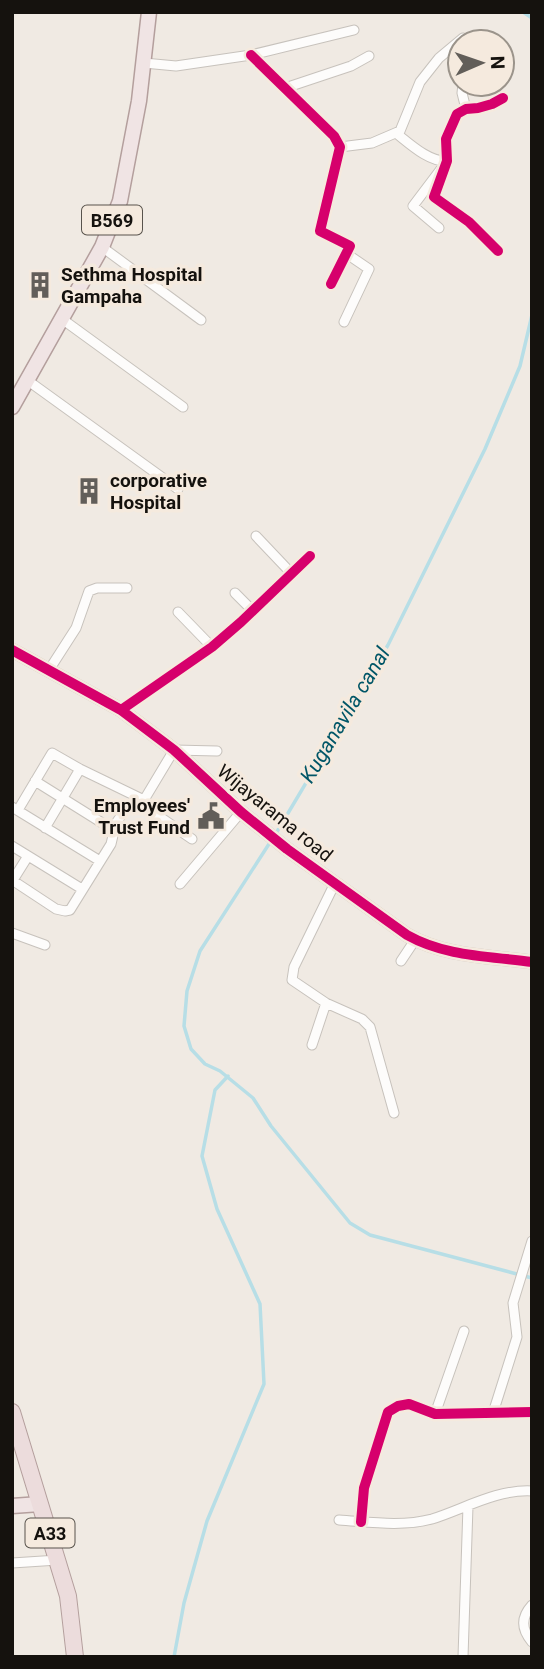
<svg xmlns="http://www.w3.org/2000/svg" width="544" height="1669" font-family="Roboto,sans-serif">
	<rect width="100%" height="100%" fill="#f0eae3"/>
	<g fill="none" stroke-linecap="round" stroke-linejoin="round">
		<path stroke="#b7dee6" stroke-width="3.5" d="M523,12L532,18
			M532,315L520,366L485,449L388,645L278,830L200,951L187,991L184,1026L191,1049L205,1064L220,1071L253,1098L271,1126L350,1223L370,1235L532,1278
			M174,1657L184,1603L207,1521L264,1384L260,1304L217,1209L202,1156L215,1090L228,1076"/>
		<defs>
			<path id="minor" d="M251,55L334,136L340,147L320,231L350,246L331,284
				M144,63L176,66L251,55L354,30
				M463,84L462,93L466,109
				M285,88L351,66L369,56
				M396,133C410,144 429,162 447,161L413,206L439,228
				M340,147L372,143L400,131L420,82L439,58L463,38
				M102,247L201,320
				M498,251L469,222L434,197L447,161L446,139L457,114L466,109L478,108L492,104L503,98
				M62,319L183,407
				M344,322L369,269L347,254
				M27,380L178,489
				M256,536L292,574
				M235,593L253,611
				M178,612L212,647
				M49,670L76,628L89,591L97,588H127
				M121,710L212,647L241,622L310,556
				M35,781L115,831
				M12,807L100,861
				M45,828L80,769
				M192,839L144,806V800L174,750L217,751
				M12,846L82,889
				M12,880L56,909L65,911L70,910L111,844L116,823L127,807L144,800L80,769L52,753L18,810
				M13,880L28,856
				M335,883L294,967L292,980L326,1003L362,1019L370,1027L394,1113
				M180,884L241,812
				M12,933L45,945
				M401,961L415,940
				M312,1045L326,1003
				M493,1413L517,1337L513,1303L532,1241
				M435,1414L464,1331
				M339,1520C370,1522 401,1527 432,1519C464,1509 497,1489 532,1491
				M361,1522L364,1488L388,1412L398,1406L409,1404L435,1414L532,1412
				M12,1563L58,1560
				M532,1605C521,1617 521,1629 532,1642
				M463,1657L468,1506"/>
			<path id="tertiary" d="M12,650L121,710L174,750L241,812L287,849L407,935C446,957 489,956 532,962"/>
			<path id="primary" d="M12,407L102,247L120,201L139,101L149,12
				M12,1506L40,1504"/>
			<path id="trunk" d="M12,1412L68,1596L75,1657"/>
		</defs>
		<use href="#minor" stroke="#c7c2bc" stroke-width="11"/>
		<use href="#tertiary" stroke="#c7c2bc" stroke-width="15"/>
		<use href="#primary" stroke="#b49f9d" stroke-width="17"/>
		<use href="#trunk" stroke="#b49f9d" stroke-width="18"/>
		<use href="#minor" stroke="#fdfcfb" stroke-width="9"/>
		<use href="#tertiary" stroke="#fdfcfb" stroke-width="12"/>
		<use href="#primary" stroke="#f0e4e4" stroke-width="14"/>
		<use href="#trunk" stroke="#ecdcdc" stroke-width="16"/>
		<defs>
			<path id="cycleway" d="M251,55L334,136L340,147L320,231L350,246L331,284
				M498,251L469,222L434,197L447,161L446,139L457,114L466,109L478,108L492,104L503,98
				M12,650L121,710L174,750L241,812L287,849L407,935C446,957 489,956 532,962
				M121,710L212,647L241,622L310,556
				M361,1522L364,1488L388,1412L398,1406L409,1404L435,1414L532,1412"/>
		</defs>
		<use href="#cycleway" stroke="#f5eade" stroke-width="15"/>
		<use href="#cycleway" stroke="#d6006c" stroke-width="10"/>
	</g>
	<defs>
		<symbol id="building-bare" viewBox="-9 -9 18 18"><path d="M-4-6H4V6H1V3H-1V6H-4ZM-2.5-4.3h1.7v1.8h-1.7ZM.8-4.3h1.7v1.8H.8ZM-2.5-1h1.7V.8h-1.7ZM.8-1h1.7V.8H.8Z" fill="#625e59" stroke="#f5eade" stroke-width="2.5" paint-order="stroke"/></symbol>
		<symbol id="civic-bare" viewBox="-9 -9 18 18"><path d="M-.6-6.5H3V-4.5H.6V-3L4-1V1h2V6H-6V1h2V-1L-.6-3ZM-1.2 2.5V6h2.4V2.5Z" fill="#625e59" stroke="#f5eade" stroke-width="2.5" paint-order="stroke"/></symbol>
	</defs>
	<g fill-rule="evenodd">
		<use href="#building-bare" x="21" y="266" width="38" height="38"/>
		<use href="#building-bare" x="70" y="472" width="38" height="38"/>
		<use href="#civic-bare" x="192" y="797" width="38" height="38"/>
	</g>
	<g text-anchor="middle" dominant-baseline="central" stroke-width="7" stroke-linejoin="round" paint-order="stroke">
		<g fill="#f5eade" stroke="#58534c" stroke-width="2">
			<rect x="82" y="205.5" width="60" height="29" rx="5"/>
			<rect x="25.5" y="1518.5" width="49" height="29" rx="5"/>
		</g>
		<g font-size="18" font-weight="bold" fill="#15120e">
			<text x="112" y="220">B569</text>
			<text x="50" y="1533">A33</text>
		</g>
		<g font-size="19" font-weight="bold" fill="#15120e" stroke="#f5eade" text-anchor="start">
			<text x="61" y="274">Sethma Hospital<tspan x="61" dy="22">Gampaha</tspan></text>
			<text x="110" y="480">corporative<tspan x="110" dy="22">Hospital</tspan></text>
			<text x="190" y="805" text-anchor="end">Employees'<tspan x="190" dy="22">Trust Fund</tspan></text>
		</g>
		<g font-size="19" fill="#15120e" stroke="#f5eade">
			<text transform="translate(275 813) rotate(39)">Wijayarama road</text>
		</g>
		<g font-size="21" font-style="italic" fill="#015667" stroke="#f5eade">
			<text transform="translate(345 715) rotate(-59)">Kuganavila canal</text>
		</g>
	</g>
	<rect width="544" height="1669" fill="none" stroke="#15120e" stroke-width="28"/>
	<g transform="translate(481 63) rotate(88)"><circle r="33" fill="#f5eade" stroke="#9b948b" stroke-width="2"/>
	<path d="M0-5L12 26L0 18L-12 26Z" fill="#625e59"/>
	<text y="-10" font-size="19" font-weight="bold" text-anchor="middle" fill="#15120e">N</text>
	</g>
</svg>
